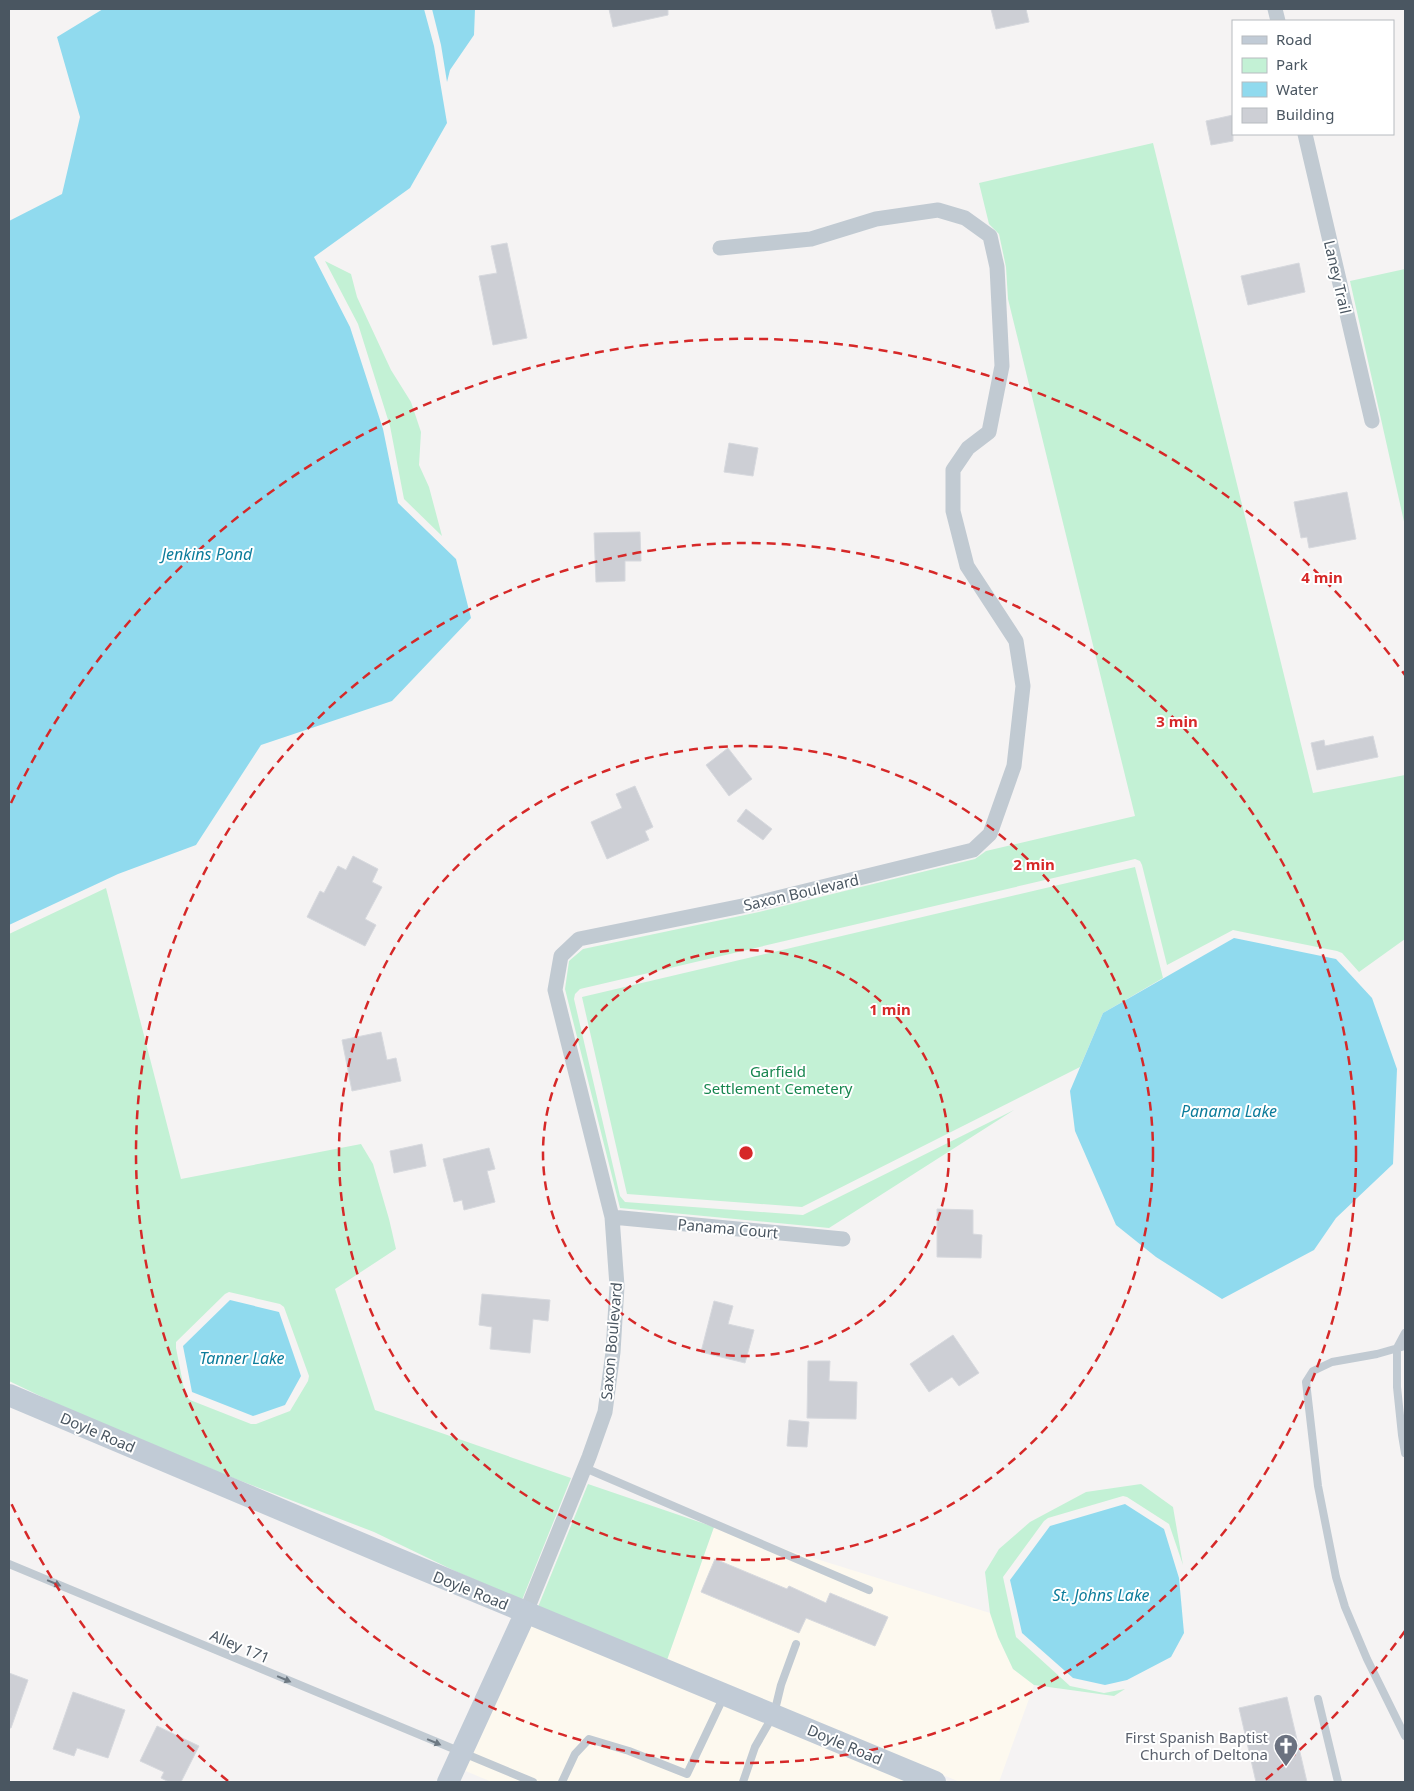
<svg xmlns="http://www.w3.org/2000/svg" width="1414" height="1791" font-family="'Noto Sans',sans-serif">
	<rect width="100%" height="100%" fill="#f5f3f3"/>
	<path fill="#fdf9ef" d="M714,1527L990,1613L998,1637L1013,1669L1034,1685L999,1782H960L667,1660Z
		M531,1624L910,1782H492L463,1770Z"/>
	<path fill="#c3f1d5" fill-rule="evenodd" d="M1153,143L1313,793L1405,775V939L1359,972L1342,953L1337,951L1233,930L1167,965L1142,865L1140,861L1135,859L580,989L575,994L574,999L620,1196L625,1202L803,1215L1014,1110L829,1228L620,1208L565,989L569,961L583,949L759,912L975,859L986,851L1135,816L1008,299L1006,267L999,234L989,224L979,183Z
		M325,261L351,274L357,297L391,370L411,402L421,432L419,465L429,487L442,536L404,499L390,426L358,324Z
		M1405,269V526L1350,281Z
		M1135,867L1163,978L1103,1013L1080,1067L802,1207L627,1194L582,997Z
		M106,888L181,1179L361,1144L373,1164L389,1219L396,1249L335,1289L375,1410L571,1478L522,1600L457,1572L374,1532L223,1474L59,1405L9,1381V934ZM229,1292L280,1304L284,1307L309,1376L308,1381L290,1411L256,1424H251L190,1400L185,1394L176,1348V1342L225,1294Z
		M588,1484L714,1527L667,1660L538,1607Z
		M1141,1484L1173,1507L1183,1565L1169,1524L1127,1497L1123,1496L1048,1518L1044,1521L1003,1577L1016,1637L1070,1686L1104,1693L1125,1689L1114,1696L1034,1685L1013,1669L998,1637L990,1613L985,1572L999,1549L1030,1522L1086,1492Z"/>
	<path fill="#90daee" d="M103,9H424L434,46L447,123L410,188L314,257L350,327L383,429L398,503L456,559L471,618L392,701L261,745L196,845L118,874L9,925V221L62,194L80,117L57,37Z
		M432,9H475L474,35L450,70L447,82L441,45Z
		M1234,938L1336,959L1372,998L1397,1069L1393,1164L1336,1218L1314,1250L1222,1299L1156,1257L1116,1225L1075,1131L1070,1091L1103,1013Z
		M230,1300L279,1312L301,1376L285,1405L253,1416L192,1392L183,1346Z
		M1125,1504L1164,1529L1179,1578L1184,1633L1171,1657L1127,1680L1105,1685L1073,1678L1022,1633L1010,1580L1050,1526Z"/>
	<path fill="#cdcfd5" stroke="#d7d9de" d="M609,9H668V15L613,27Z
		M991,9H1026L1029,22L996,29Z
		M1233,115V141L1211,145L1206,121Z
		M507,243L527,338L493,345L479,276L497,273L491,246Z
		M1299,263L1305,292L1248,305L1241,276Z
		M729,443L758,448L753,476L724,472Z
		M1347,492L1356,539L1309,548L1307,537L1301,538L1294,502Z
		M640,532L641,561H625V581L596,582L594,533Z
		M1373,736L1378,757L1317,770L1311,743L1324,740L1325,746Z
		M728,748L752,779L729,796L706,765Z
		M635,786L653,827L645,831L649,840L607,859L591,822L622,808L616,794Z
		M746,809L772,829L763,840L737,821Z
		M353,856L378,869L372,882L382,887L365,919L376,925L365,946L307,917L320,891L324,893L338,866L346,870Z
		M381,1032L387,1060L396,1058L401,1081L352,1091L342,1040Z
		M422,1144L426,1166L394,1173L390,1151Z
		M489,1148L495,1169L487,1171L495,1202L464,1210L462,1200L454,1202L443,1159Z
		M937,1209L973,1210V1234L982,1235L981,1258L937,1257Z
		M482,1294L550,1300L548,1321L533,1319L530,1353L490,1349L492,1327L479,1325Z
		M714,1301L733,1306L728,1324L754,1330L745,1363L701,1352Z
		M953,1335L979,1373L959,1386L952,1377L929,1392L910,1364Z
		M808,1361H830L829,1381L857,1382L856,1419L807,1418Z
		M789,1420L809,1422L807,1447L787,1446Z
		M715,1559L787,1589L789,1586L826,1603L830,1593L888,1617L875,1646L806,1618L799,1633L701,1592Z
		M9,1673L28,1680L11,1728H9Z
		M73,1692L125,1710L108,1758L77,1748L74,1756L53,1749Z
		M1287,1697L1307,1782H1256L1239,1708Z
		M157,1726L199,1746L181,1782H169L161,1778L164,1772L140,1761Z"/>
	<g fill="none" stroke-linecap="round" stroke-linejoin="round">
		<path stroke="#c1cad2" stroke-width="8" d="M1405,1333L1397,1348V1387L1402,1435L1405,1453
			M1405,1346L1377,1354L1332,1362L1313,1371L1306,1382L1318,1486L1336,1577L1345,1607L1367,1659L1405,1736
			M585,1468L869,1590
			M9,1564L533,1782
			M1318,1699L1338,1782
			M562,1782L575,1754L589,1739L629,1751L687,1774L724,1696
			M743,1782L755,1747L774,1714L781,1685L796,1644"/>
		<path stroke="#c1cad2" stroke-width="15" d="M1275,9L1278,21
			M1305,134L1372,421
			M612,1217L843,1239
			M526,1612L589,1457L605,1412L613,1352L617,1286L612,1217L555,990L561,956L579,939L757,903L973,850L990,834L1014,766L1023,686L1016,641L967,566L953,511V470L968,448L989,432L1002,366L997,267L990,236L965,218L938,210L876,219L811,239L720,248"/>
		<path stroke="#c1cbd6" stroke-width="22" d="M9,1395L393,1557L935,1782
			M448,1782L526,1612"/>
	</g>
	<defs><path id="oneway-solid" d="M-6-.8H1V-3.2L6.5 0L1 3.2V.8H-6Z" transform="scale(1.25)"/></defs>
	<g fill="#6e7983">
		<use href="#oneway-solid" transform="translate(54 1583) rotate(23)"/>
		<use href="#oneway-solid" transform="translate(284 1679) rotate(23)"/>
		<use href="#oneway-solid" transform="translate(434 1742) rotate(23)"/>
	</g>
	<g fill="none" stroke="#d62828" stroke-width="2.5" stroke-dasharray="9 6">
		<circle cx="746" cy="1153" r="203"/>
		<circle cx="746" cy="1153" r="407"/>
		<circle cx="746" cy="1153" r="610"/>
		<path d="M1405 1631A814 814 0 0 1 1264 1781M228 1781A814 814 0 0 1 11 1503M11 803A814 814 0 0 1 1405 675"/>
	</g>
	<defs>
		<symbol id="church-pin" viewBox="-11 -11 22 30"><path d="M0 17L-7.5 6A9.5 9.5 0 1 1 7.5 6Z" fill="#6b7280" stroke="#fff"/><path d="M-1.2-6h2.4v3.5h3.3v2.4h-3.3V6h-2.4V-.1h-3.3v-2.4h3.3Z" fill="#fff"/></symbol>
	</defs>
	<g fill-rule="evenodd">
		<use href="#church-pin" x="1272" y="1732" width="28" height="38"/>
	</g>
	<g text-anchor="middle" dominant-baseline="central" stroke-width="4" stroke-linejoin="round" paint-order="stroke">
		<g font-size="15" fill="#4a5661" stroke="#fff">
			<text transform="translate(1338 277) rotate(77)">Laney Trail</text>
			<text transform="translate(801 892) rotate(-13)">Saxon Boulevard</text>
			<text transform="translate(728 1228) rotate(5)">Panama Court</text>
			<text transform="translate(611 1341) rotate(-85)">Saxon Boulevard</text>
			<text transform="translate(98 1432) rotate(23)">Doyle Road</text>
			<text transform="translate(471 1590) rotate(22)">Doyle Road</text>
			<text transform="translate(240 1646) rotate(23)">Alley 171</text>
			<text transform="translate(845 1744) rotate(23)">Doyle Road</text>
		</g>
		<g font-size="15" fill="#17864f" stroke="#fff">
			<text x="778" y="1071">Garfield<tspan x="778" dy="17">Settlement Cemetery</tspan></text>
		</g>
		<g font-size="15" fill="#5b616d" stroke="#fff" text-anchor="end">
			<text x="1268" y="1737">First Spanish Baptist<tspan x="1268" dy="17">Church of Deltona</tspan></text>
		</g>
		<g font-size="16" font-style="italic" fill="#0c7c9b" stroke="#fff">
			<text x="207" y="554">Jenkins Pond</text>
			<text x="1229" y="1111">Panama Lake</text>
			<text x="242" y="1358">Tanner Lake</text>
			<text x="1101" y="1595">St. Johns Lake</text>
		</g>
	</g>
	<circle cx="746" cy="1153" r="8" fill="#d62828" stroke="#fff" stroke-width="2.5"/>
	<g font-size="15" text-anchor="middle" font-weight="bold" fill="#d62828" stroke="#fff" stroke-width="4" stroke-linejoin="round" paint-order="stroke">
		<text x="1322" y="583">4 min</text>
		<text x="1177" y="727">3 min</text>
		<text x="1034" y="870">2 min</text>
		<text x="890" y="1015">1 min</text>
	</g>
	<rect width="1414" height="1791" fill="none" stroke="#4a5661" stroke-width="20"/>
	<rect x="1232" y="20" width="162" height="115" fill="#ffffff" stroke="#b7bbc0"/>
	<rect x="1242" y="36" width="25" height="8" fill="#c1cbd6" stroke="#b7bbc0"/>
	<text x="1276" y="45" font-size="15" fill="#4a5661">Road</text>
	<rect x="1242" y="58" width="25" height="15" fill="#c3f1d5" stroke="#b7bbc0"/>
	<text x="1276" y="70" font-size="15" fill="#4a5661">Park</text>
	<rect x="1242" y="82" width="25" height="15" fill="#90daee" stroke="#b7bbc0"/>
	<text x="1276" y="95" font-size="15" fill="#4a5661">Water</text>
	<rect x="1242" y="108" width="25" height="15" fill="#cdcfd5" stroke="#b7bbc0"/>
	<text x="1276" y="120" font-size="15" fill="#4a5661">Building</text>
</svg>
